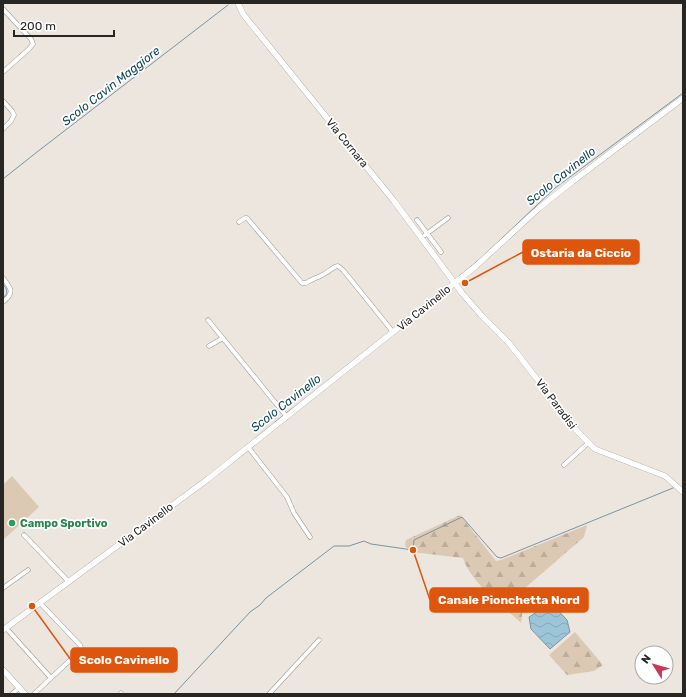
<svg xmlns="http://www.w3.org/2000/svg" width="686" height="697" font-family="Rubik,sans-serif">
	<defs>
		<pattern id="forest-firs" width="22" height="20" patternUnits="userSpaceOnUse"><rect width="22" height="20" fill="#dcc9b3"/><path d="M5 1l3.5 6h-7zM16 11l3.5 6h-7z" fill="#bdac9a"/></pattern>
		<pattern id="water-waves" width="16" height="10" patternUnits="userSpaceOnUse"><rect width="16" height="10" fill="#9cc5d8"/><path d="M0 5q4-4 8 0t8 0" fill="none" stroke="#86a9b9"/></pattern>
	</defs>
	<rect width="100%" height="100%" fill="#ece6df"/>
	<path fill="url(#forest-firs)" d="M460,515L496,561L501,560L587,525L584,537L525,588L539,600L523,608L521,623C502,605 471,583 463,558L412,552L405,546L406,540Z
		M575,632L603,665L594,671L567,675L549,655Z"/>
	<path fill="#dcc9b3" d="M12,476L39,507L3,540V485Z"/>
	<path fill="url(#water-waves)" stroke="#7995a2" d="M551,603L567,620L570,632L550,649L531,629L529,617Z"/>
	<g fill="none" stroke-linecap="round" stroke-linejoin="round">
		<path stroke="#7995a2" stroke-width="1" d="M3,179L37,152L228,5
			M458,277L479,260L555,188L683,93
			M3,284C7,289 9,293 3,298
			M286,413L293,408
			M275,422L284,415
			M174,694L250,612L260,605L266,598L334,546H349L364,541L371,544L413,550L414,540L462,517L497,557L501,558L673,488"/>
		<defs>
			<path id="street" d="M3,9L31,39L33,44L29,49L3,72
				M3,101L12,111L14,115L11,121L3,129
				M417,220L441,252
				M239,222L245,218H247L302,283H306C312,279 317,278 324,274C329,272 332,267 338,266L343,270L393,332
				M425,235L448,218
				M3,278C11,288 15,293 3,302
				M208,320L287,417
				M209,346L223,338
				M248,447L287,497L294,513L310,537
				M564,465L588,443
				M24,535L69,582
				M3,588L28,570
				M40,603L80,645L81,648L80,651L51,678
				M6,628L51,678L34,694
				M12,694L19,688
				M121,694V693
				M269,694L319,640"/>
			<path id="secondary" d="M238,3L243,14L394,201L462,293L481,315L509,343L578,432L595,449L665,476L683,492
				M3,630L208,479L476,266L538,209L573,181L683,98
				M3,670L25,694"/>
		</defs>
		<use href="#street" stroke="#9d9791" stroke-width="5"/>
		<use href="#secondary" stroke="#9d9791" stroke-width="6"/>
		<use href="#street" stroke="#fff" stroke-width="4"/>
		<use href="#secondary" stroke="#fff" stroke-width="5.5"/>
	</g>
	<circle fill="#2e9e5b" stroke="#fff" stroke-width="1.5" cx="12" cy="523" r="4"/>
	<g text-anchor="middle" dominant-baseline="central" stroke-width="3.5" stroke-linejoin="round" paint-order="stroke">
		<g font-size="11" fill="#282623" stroke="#fff">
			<text transform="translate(347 143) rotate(51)">Via Cornara</text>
			<text transform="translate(424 308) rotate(-39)">Via Cavinello</text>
			<text transform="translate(556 404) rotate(53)">Via Paradisi</text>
			<text transform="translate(146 525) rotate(-37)">Via Cavinello</text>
		</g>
		<g font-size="11" font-weight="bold" fill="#27864d" stroke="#fff" text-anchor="start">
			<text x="20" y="523">Campo Sportivo</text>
		</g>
		<g font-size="12" font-style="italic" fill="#0d475b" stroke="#fff">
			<text transform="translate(111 86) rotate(-38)">Scolo Cavin Maggiore</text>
			<text transform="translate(561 176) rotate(-39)">Scolo Cavinello</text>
			<text transform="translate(286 403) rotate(-38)">Scolo Cavinello</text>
		</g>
	</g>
	<path fill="none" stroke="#de560d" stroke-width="1.5" d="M465 283L523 252M413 550L430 600M32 606L71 660"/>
	<g fill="#de560d" stroke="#fff" stroke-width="1.5">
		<circle cx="465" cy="283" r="4"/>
		<circle cx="413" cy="550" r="4"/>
		<circle cx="32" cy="606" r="4"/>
	</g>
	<g fill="#de560d" stroke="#de560d" stroke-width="1.5">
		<rect x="523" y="240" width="116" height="24" rx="4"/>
		<rect x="430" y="588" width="158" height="24" rx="4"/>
		<rect x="71" y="648" width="106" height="24" rx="4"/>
	</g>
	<g font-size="12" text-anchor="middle" font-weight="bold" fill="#fff">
		<text x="581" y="257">Ostaria da Ciccio</text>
		<text x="509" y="604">Canale Pionchetta Nord</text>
		<text x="124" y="664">Scolo Cavinello</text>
	</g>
	<rect width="686" height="697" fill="none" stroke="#282623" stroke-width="8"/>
	<g transform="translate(654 665) rotate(307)"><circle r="19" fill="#ffffff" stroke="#a9a8a7"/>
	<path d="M0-3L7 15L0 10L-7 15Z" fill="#c83854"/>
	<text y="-6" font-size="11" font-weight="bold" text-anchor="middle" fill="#282623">N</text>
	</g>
	<path d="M14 30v6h100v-6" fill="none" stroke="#282623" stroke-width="2"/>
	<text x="20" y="30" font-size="12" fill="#282623" stroke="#ffffff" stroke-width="3" paint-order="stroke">200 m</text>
</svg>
